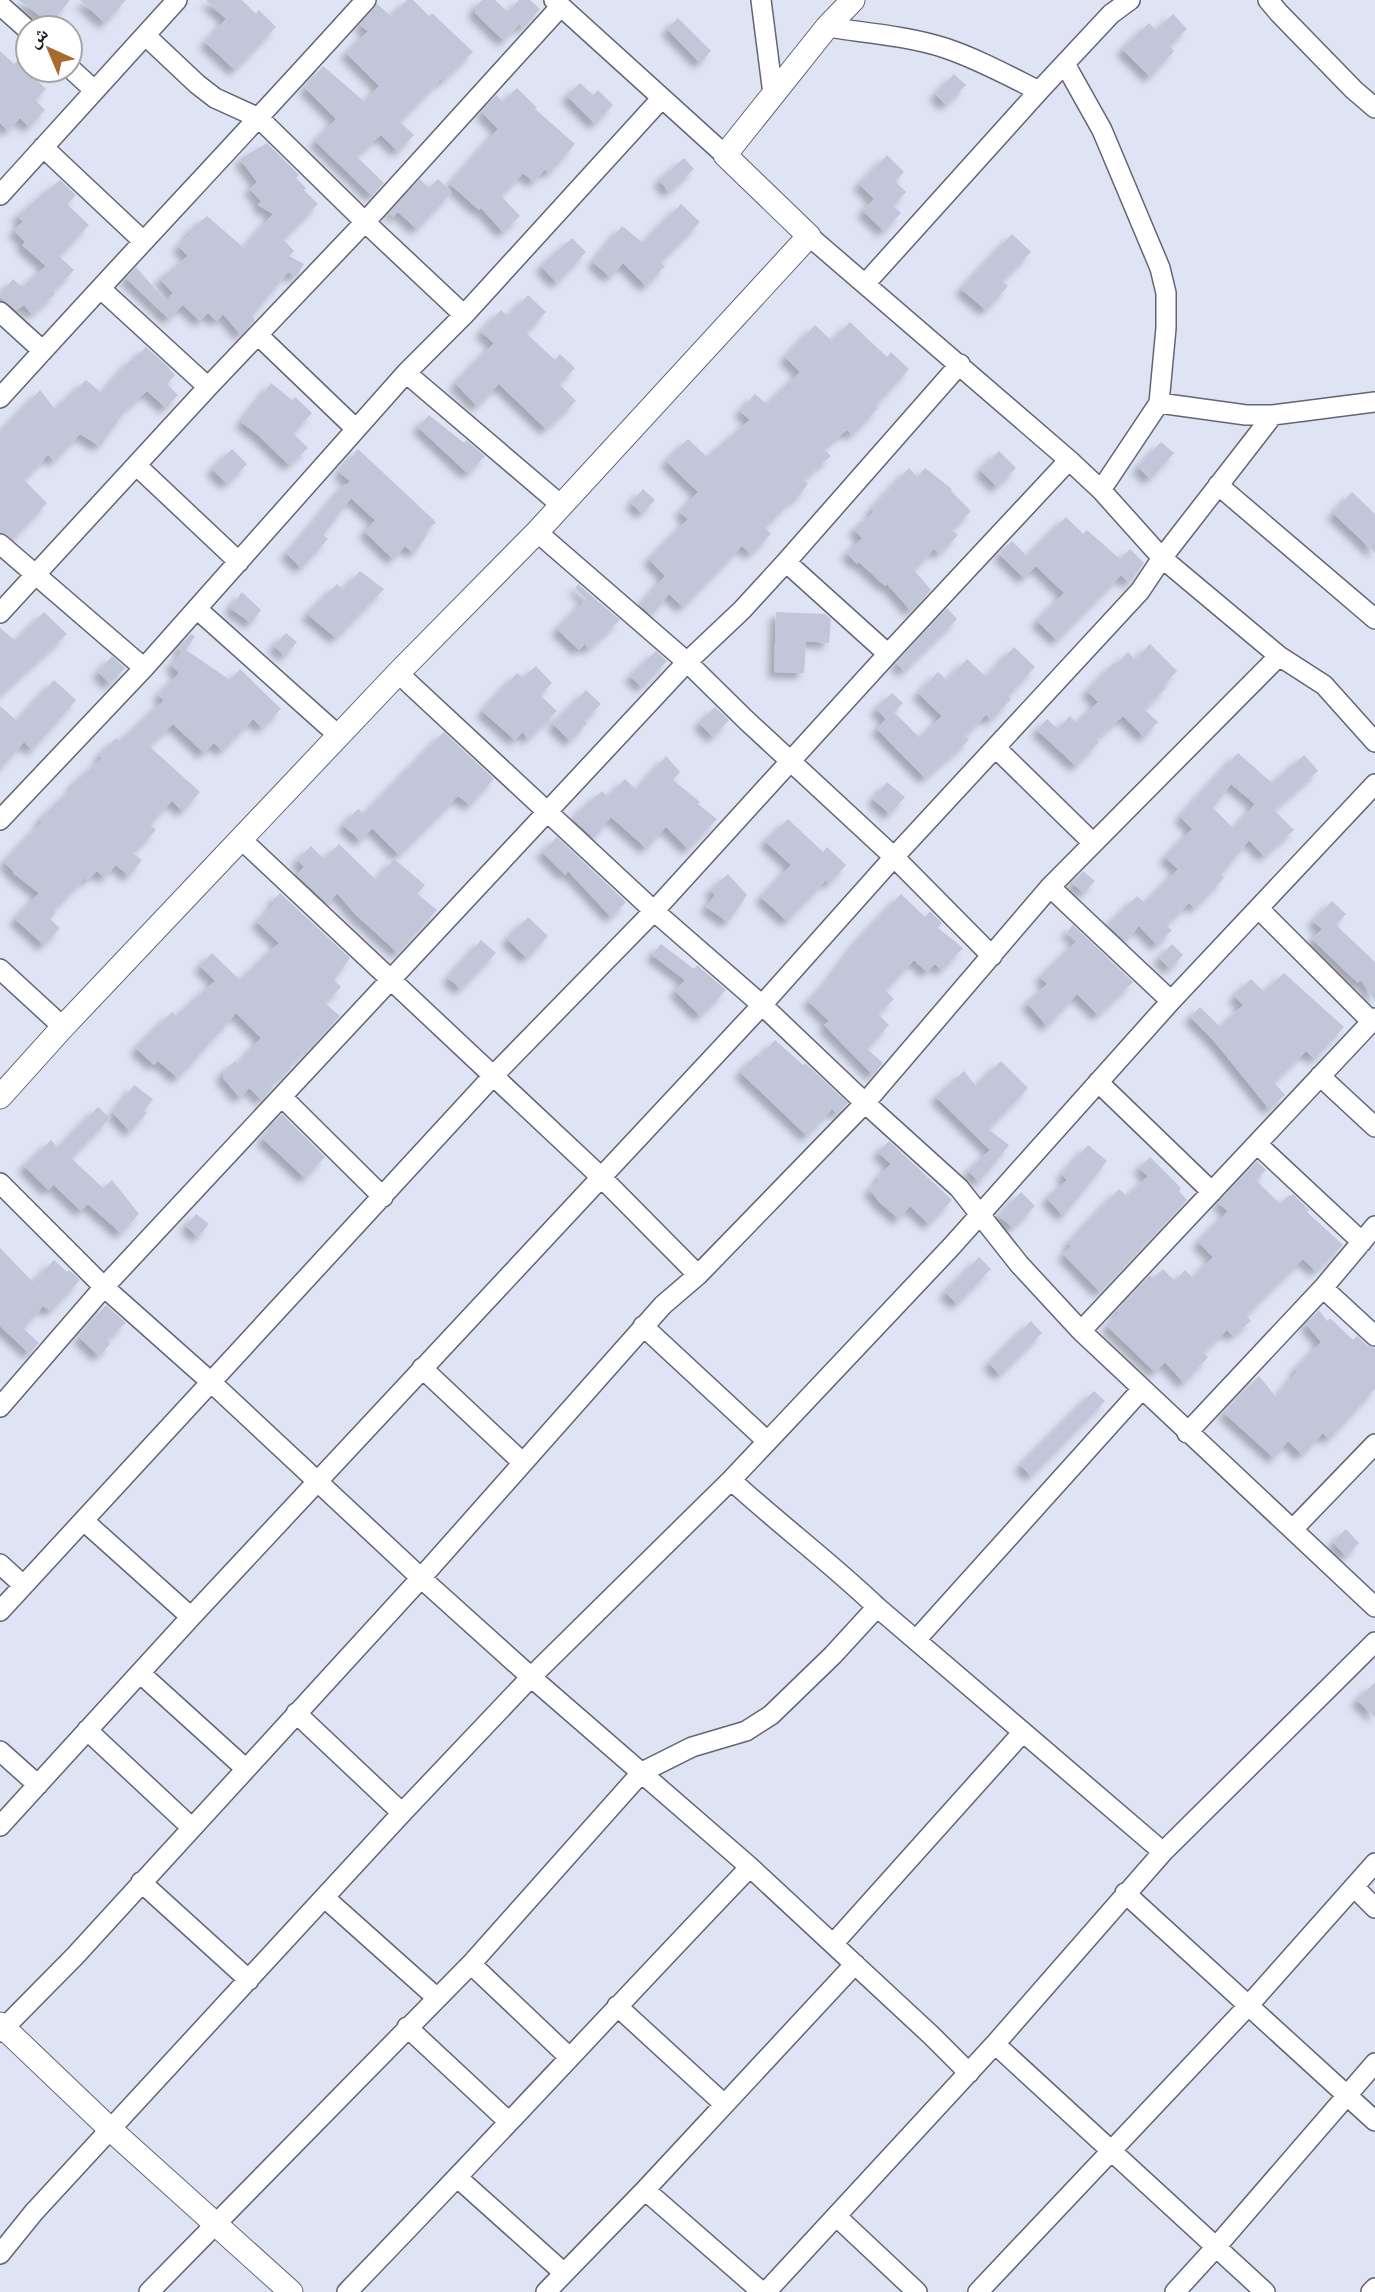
<svg xmlns="http://www.w3.org/2000/svg" width="1375" height="2292" font-family="Raleway,'Noto Naskh Arabic',sans-serif">
	<defs>
		<filter id="shadow"><feDropShadow dx="-6" dy="6" stdDeviation="3.5" flood-color="#0004"/></filter>
	</defs>
	<rect width="100%" height="100%" fill="#dfe4f5"/>
	<path fill="#c1c6d8" fill-rule="evenodd" filter="url(#shadow)" d="M19,0H70L51,24Z
		M80,0H126L105,23Z
		M206,0H242L256,14L259,10L276,27L235,70L205,42L226,19Z
		M407,0H413L429,16L432,13L473,52L443,81L441,79L400,122L414,135L398,151L381,135L356,156L384,183L372,196L315,141L336,119L305,88L323,66L365,102L379,86L346,53L368,31L360,25L377,4L391,16Z
		M482,0H495L508,12L519,0H530L540,9L523,28L519,24L504,41L475,13V7Z
		M1173,14L1187,29L1169,46L1174,51L1150,77L1122,49L1149,23L1156,30Z
		M678,18L711,51L700,63L667,29Z
		M0,51L14,64L17,61L46,89L35,100L45,110L29,127L20,118L8,131L0,123Z
		M954,74L966,85L946,105L935,94Z
		M580,83L593,95L598,90L613,105L595,124L567,96Z
		M517,88L537,108L535,109L575,144L550,173L545,169L534,182L523,173L501,196L520,216L503,232L481,208L479,210L450,184L498,129L482,112L496,95L503,102Z
		M267,143L299,175L296,178L306,188L304,190L318,204L283,239L294,251L289,256L304,264L296,277L288,272L252,316L255,320L241,335L223,314L217,321L208,313L200,321L183,305L169,319L126,278L136,267L166,301L173,293L160,279L188,256L178,246L190,234L188,232L207,216L244,248L273,214L258,205L261,201L250,189L257,182L240,159Z
		M887,155L904,172L895,181L906,192L893,206L901,213L884,231L863,211L874,199L859,184Z
		M684,158L694,169L669,192L659,180Z
		M420,179L429,188L438,179L452,192L418,228H416L398,212L393,217L389,213Z
		M60,180L76,195L67,204L89,225L59,256L74,270L53,291L55,294L32,314L24,305L16,310L0,297V294L13,279L22,287L46,266L22,245L25,242L14,230L23,222L17,216Z
		M681,204L700,222L660,262L665,266L646,286L623,263L610,277L593,262L622,226L643,243Z
		M1012,234L1031,252L1002,281L1008,286L986,310L961,289Z
		M572,238L586,252L557,283L541,266Z
		M528,295L546,312L526,333L555,360L560,354L575,368L559,384L576,401L546,429L499,384L477,406L455,383L494,343L481,332L488,324L501,310L508,316Z
		M850,322L887,357L891,352L909,369L875,406L878,408L852,435L847,430L823,448L831,456L803,479L808,484L796,499L794,497L765,528L771,534L751,554L742,546L683,607L669,594L652,615L640,605L665,576L649,559L688,519L680,512L698,492L666,461L688,439L707,457L750,420L740,411L755,394L767,404L800,372L785,357L815,325L832,341Z
		M146,347L173,371L167,367L175,375L167,384L178,395L166,408L147,391L127,408L100,446L80,434L54,461L48,455L24,480L47,503L13,539L0,532V432L40,390L55,409L86,380L102,393L131,359L132,361Z
		M271,383L292,400L295,397L312,413L293,433L308,448L289,465L257,434L241,422Z
		M429,415L464,443L466,440L485,456L469,473L467,470L466,472L418,427Z
		M1161,442L1174,453L1150,479L1138,467Z
		M232,449L247,464L227,484L212,469Z
		M358,449L436,522L425,533L427,535L414,553L405,546L393,559L365,532L375,520L351,498L323,535L328,539L301,568L286,553L299,540L345,484L346,485L350,481L339,472Z
		M999,451L1016,468L997,487L980,470Z
		M909,468L917,477L925,468L952,489L951,491L971,511L952,530L958,535L939,554L934,549L914,570L931,590L911,611L887,584L885,586L859,562L857,564L847,553L862,538L854,529L874,512L871,509Z
		M643,489L655,500L642,513L631,503Z
		M1352,492L1375,514V553L1333,513Z
		M1066,517L1083,534L1087,530L1120,559L1130,549L1144,563L1129,583L1121,575L1057,640L1037,621L1064,593L1036,566L1024,578L999,554L1012,541L1027,556Z
		M360,571L384,589L336,638L307,614L337,584L343,590Z
		M578,584L620,620L589,649L585,644L579,650L557,629L586,599L575,588Z
		M242,592L261,610L251,623L230,608Z
		M947,608L957,619L904,671L896,663Z
		M44,612L67,634L0,695V628L16,641Z
		M776,612L825,614L831,619L829,643L806,641L804,673L774,672Z
		M286,633L297,642L285,656L274,646Z
		M191,634L195,636L186,650L230,680L240,669L281,709L262,728L253,719L222,751L214,743L204,753L173,724L149,746L200,792L183,811L172,801L150,824L156,830L133,853L142,860L129,876L116,865L104,878L97,871L87,880L85,878L54,910L56,912L50,919L60,928L44,945L15,919L39,893L13,873L14,872L4,862L42,822L40,819L75,786L73,784L102,758L99,755L116,738L120,741L164,700L158,695L179,673L171,665L183,652L178,648Z
		M1150,644L1177,671L1163,686L1166,688L1144,709L1158,722L1144,737L1123,716L1096,739L1099,742L1076,766L1037,730L1047,719L1058,729L1070,716L1077,723L1098,702L1087,691L1114,663L1116,665L1128,652L1135,660Z
		M1014,647L1035,667L1008,696L1011,699L991,720L986,715L965,736L969,740L925,778L877,729L886,719L876,709L892,693L903,703L894,712L920,738L942,716L918,693L938,672L947,680L967,659L986,677Z
		M656,651L667,661L642,687L630,676Z
		M112,656L125,668L110,684L98,672Z
		M536,666L552,683L540,695L557,711L528,739L523,732L515,740L482,711L517,673L523,678Z
		M54,680L76,700L32,750L24,742L0,769V706L17,721Z
		M586,690L601,704L584,721L587,723L570,741L553,724Z
		M715,707L729,720L713,737L699,723Z
		M444,732L494,779L470,805L458,796L399,855L372,828L361,841L343,825L358,809L364,814Z
		M1238,753L1272,783L1304,755L1314,766L1318,771L1274,810L1294,830L1264,856L1249,840L1221,875L1224,878L1195,908L1189,903L1166,925L1172,930L1157,945L1139,926L1125,941L1108,925L1137,896L1145,903L1178,869L1165,857L1192,829L1180,816ZM1231,784L1255,804L1234,829L1213,808Z
		M666,756L680,772L673,780L700,802L698,804L717,819L688,849L666,827L646,848L611,817L594,838L574,820L580,813L579,811L602,791L608,797L625,779L637,790Z
		M887,782L905,797L890,814L873,799Z
		M788,819L823,852L827,847L846,865L830,883L826,880L787,921L761,897L791,865L765,841Z
		M557,837L626,902L611,917L568,871L565,875L542,852Z
		M339,844L376,880L394,859L425,885L417,894L437,910L398,953L355,914L337,893L328,904L297,875L304,867L297,860L311,846L324,859Z
		M1083,871L1095,881L1084,893L1072,883Z
		M728,874L747,895L728,922L706,907L715,895L710,890Z
		M280,893L350,958L334,980L341,987L325,1003L340,1016L312,1046L289,1066L291,1069L269,1084L273,1088L262,1100L249,1088L240,1098L223,1078V1072L235,1061L238,1064L261,1038L236,1013L178,1078L158,1061L154,1065L136,1048L172,1012L176,1016L215,981L200,966L212,953L240,980L279,943L257,922L275,903L272,901Z
		M901,894L925,917L930,911L942,923L938,928L963,948L942,970L935,964L927,972L914,960L885,990L894,999L878,1014L889,1025L867,1049L883,1063L873,1075L824,1025L829,1021L808,1001L827,982L858,940Z
		M1332,901L1346,914L1336,925L1375,962V1001L1361,980L1358,983L1312,939L1322,929L1313,921Z
		M528,917L548,936L527,958L507,939Z
		M1073,925L1133,982L1098,1015L1077,994L1047,1026L1027,1003L1047,984L1040,977L1077,941L1067,932Z
		M481,940L496,953L461,989L448,978Z
		M661,944L694,969L697,965L726,990L700,1016L675,991L685,980L652,955Z
		M1172,944L1183,955L1170,969L1159,958Z
		M1284,973L1344,1027L1315,1059L1306,1051L1274,1082L1285,1095L1269,1109L1214,1041L1190,1017L1200,1007L1220,1027L1243,1005L1234,996L1251,979L1264,992Z
		M775,1040L803,1065L805,1063L848,1103L837,1114L832,1109L807,1136L740,1072L756,1055L759,1058Z
		M1001,1061L1028,1088L988,1129L1009,1145L979,1182L968,1171L990,1150L936,1097L964,1071L976,1086Z
		M134,1085L153,1099L144,1111L147,1113L130,1131L113,1113Z
		M98,1107L110,1118L71,1158L103,1188L112,1180L139,1214L121,1233L88,1204L81,1211L54,1185L48,1190L24,1166L51,1140L58,1148Z
		M282,1114L325,1157L305,1178L262,1138L277,1123L275,1121Z
		M889,1141L952,1200L929,1224L910,1206L899,1219L880,1203L869,1189L880,1180L877,1178L891,1164L878,1152Z
		M1088,1145L1107,1161L1063,1216L1047,1198L1067,1180L1062,1174Z
		M1150,1157L1181,1188L1179,1191L1187,1200L1100,1292L1063,1254L1071,1246L1068,1243L1119,1189L1127,1196L1148,1176L1139,1168Z
		M1257,1161L1266,1170L1256,1180L1280,1204L1289,1195L1291,1196L1293,1194L1309,1210L1307,1212L1343,1245L1316,1271L1303,1259L1246,1315L1251,1321L1233,1336L1227,1330L1203,1352L1208,1357L1184,1383L1165,1362L1155,1372L1107,1326L1119,1313L1117,1311L1150,1275L1153,1278L1163,1269L1175,1281L1185,1270L1193,1278L1213,1257L1198,1242L1228,1211L1218,1203Z
		M1021,1192L1035,1206L1013,1228L999,1216Z
		M196,1214L209,1224L198,1237L186,1226Z
		M0,1248L33,1282L54,1260L67,1272L69,1270L80,1280L51,1311L43,1306L23,1328L39,1343L29,1353L0,1326Z
		M979,1257L991,1269L957,1304L945,1292Z
		M106,1305L126,1323L106,1340L110,1344L99,1356L79,1337Z
		M1319,1310L1327,1321L1330,1318L1353,1340L1357,1336L1367,1345L1375,1348V1389L1329,1439L1323,1433L1302,1455L1288,1441L1274,1458L1224,1413L1259,1376L1276,1397L1297,1372L1295,1370L1321,1342L1306,1324Z
		M1031,1321L1042,1333L1000,1375L989,1363Z
		M1094,1391L1105,1401L1031,1476L1020,1465Z
		M1346,1529L1359,1543L1346,1556L1333,1542Z
		M1375,1682V1717L1357,1700Z"/>
	<g fill="none" stroke-linecap="round" stroke-linejoin="round">
		<defs>
			<path id="minor" d="M554,0L725,155
				M761,0L773,94
				M1268,0L1279,13L1354,90L1375,108
				M0,5L28,30
				M827,27C866,33 908,36 945,48C978,59 1009,76 1039,91
				M146,36L197,84L215,98L259,118L365,222L464,315
				M1065,64L1102,130L1160,268L1166,293V328L1159,403L1101,490
				M70,68L94,90
				M43,147L143,241
				M0,195L177,0
				M809,236L1069,460L1101,490L1162,558L1279,656L1324,685L1375,742
				M865,284L1039,91L1111,14L1130,0
				M101,289L208,387
				M0,312L43,351
				M259,336L356,429
				M406,373L561,505
				M0,398C121,264 245,134 366,0
				M1159,403L1246,415H1273L1375,402
				M136,465L239,562
				M1218,485L1375,619
				M537,532L687,662L746,720L894,857L992,956
				M0,544L144,668
				M786,562L888,654
				M197,609L339,736
				M0,613L208,387L365,222L561,6
				M398,673L654,911L762,1005L865,1103L959,1188L1019,1264L1081,1331L1375,1607
				M996,748L1093,843
				M0,820L144,668L406,373L464,315L661,99
				M242,840L601,1177L698,1275
				M1050,887L1171,1001
				M1259,909L1372,1022
				M0,969L63,1027
				M1320,1076L1375,1127
				M1098,1082L1212,1192
				M282,1097L383,1197
				M1257,1144L1362,1242
				M0,1183L104,1287L212,1383L421,1578L531,1677L750,1867L932,2036L969,2073
				M1323,1288L1375,1336
				M643,1326L767,1441
				M1081,1331L1375,1018
				M422,1368L523,1463
				M0,1407L104,1287L687,662L742,610L786,562L960,364
				M1187,1433L1323,1288L1375,1226
				M731,1480C779,1524 830,1562 877,1607L1163,1852
				M84,1521L191,1617
				M1293,1529L1375,1444
				M0,1564L23,1585
				M0,1611L492,1077L654,911L888,654L1069,460
				M916,1640L1142,1389
				M140,1673L246,1769
				M296,1713L402,1813
				M87,1730L192,1828
				M0,1751L38,1785
				M0,1826L191,1617L762,1005L894,857L1140,591L1162,558L1273,415
				M141,1882L249,1980
				M1354,1887L1375,1908
				M1125,1893L1375,2121
				M325,1898L437,1998
				M833,1944L1023,1732
				M471,1964L569,2057
				M617,2006L724,2104
				M407,2027L509,2122
				M0,2032L75,1956L421,1578L663,1305L698,1275L865,1103L1050,887L1279,656
				M995,2044L1265,2292
				M458,2178L564,2273
				M645,2190L762,2292
				M836,2216L917,2292
				M0,2254L34,2212L402,1813L531,1677L731,1480L951,1247L1171,1001L1375,784
				M149,2292L471,1964L642,1772L692,1747L746,1731L771,1715L833,1655L877,1607
				M347,2292C483,2152 615,2008 750,1867
				M546,2292L645,2190L855,1964
				M766,2292L995,2044L1163,1852L1375,1642
				M978,2292L1248,2006L1375,1863
				M1175,2292L1216,2247L1375,2063
				M1371,2292L1375,2288"/>
			<path id="tertiary" d="M0,1097L63,1027L398,673L537,532L809,236L725,155L827,27L853,0
				M0,2024L110,2129L291,2292"/>
		</defs>
		<use href="#minor" stroke="#616574" stroke-width="22"/>
		<use href="#tertiary" stroke="#616574" stroke-width="25"/>
		<use href="#minor" stroke="#fff" stroke-width="19"/>
		<use href="#tertiary" stroke="#fff" stroke-width="23"/>
	</g>
	<g transform="translate(49 49) rotate(316)"><circle r="33" fill="#ffffff" stroke="#a4a5a7" stroke-width="2"/>
	<path d="M0-5L12 26L0 18L-12 26Z" fill="#a76b2d"/>
	<text y="-10" font-size="19" font-weight="bold" text-anchor="middle" fill="#1b1d23">ش</text>
	</g>
</svg>
